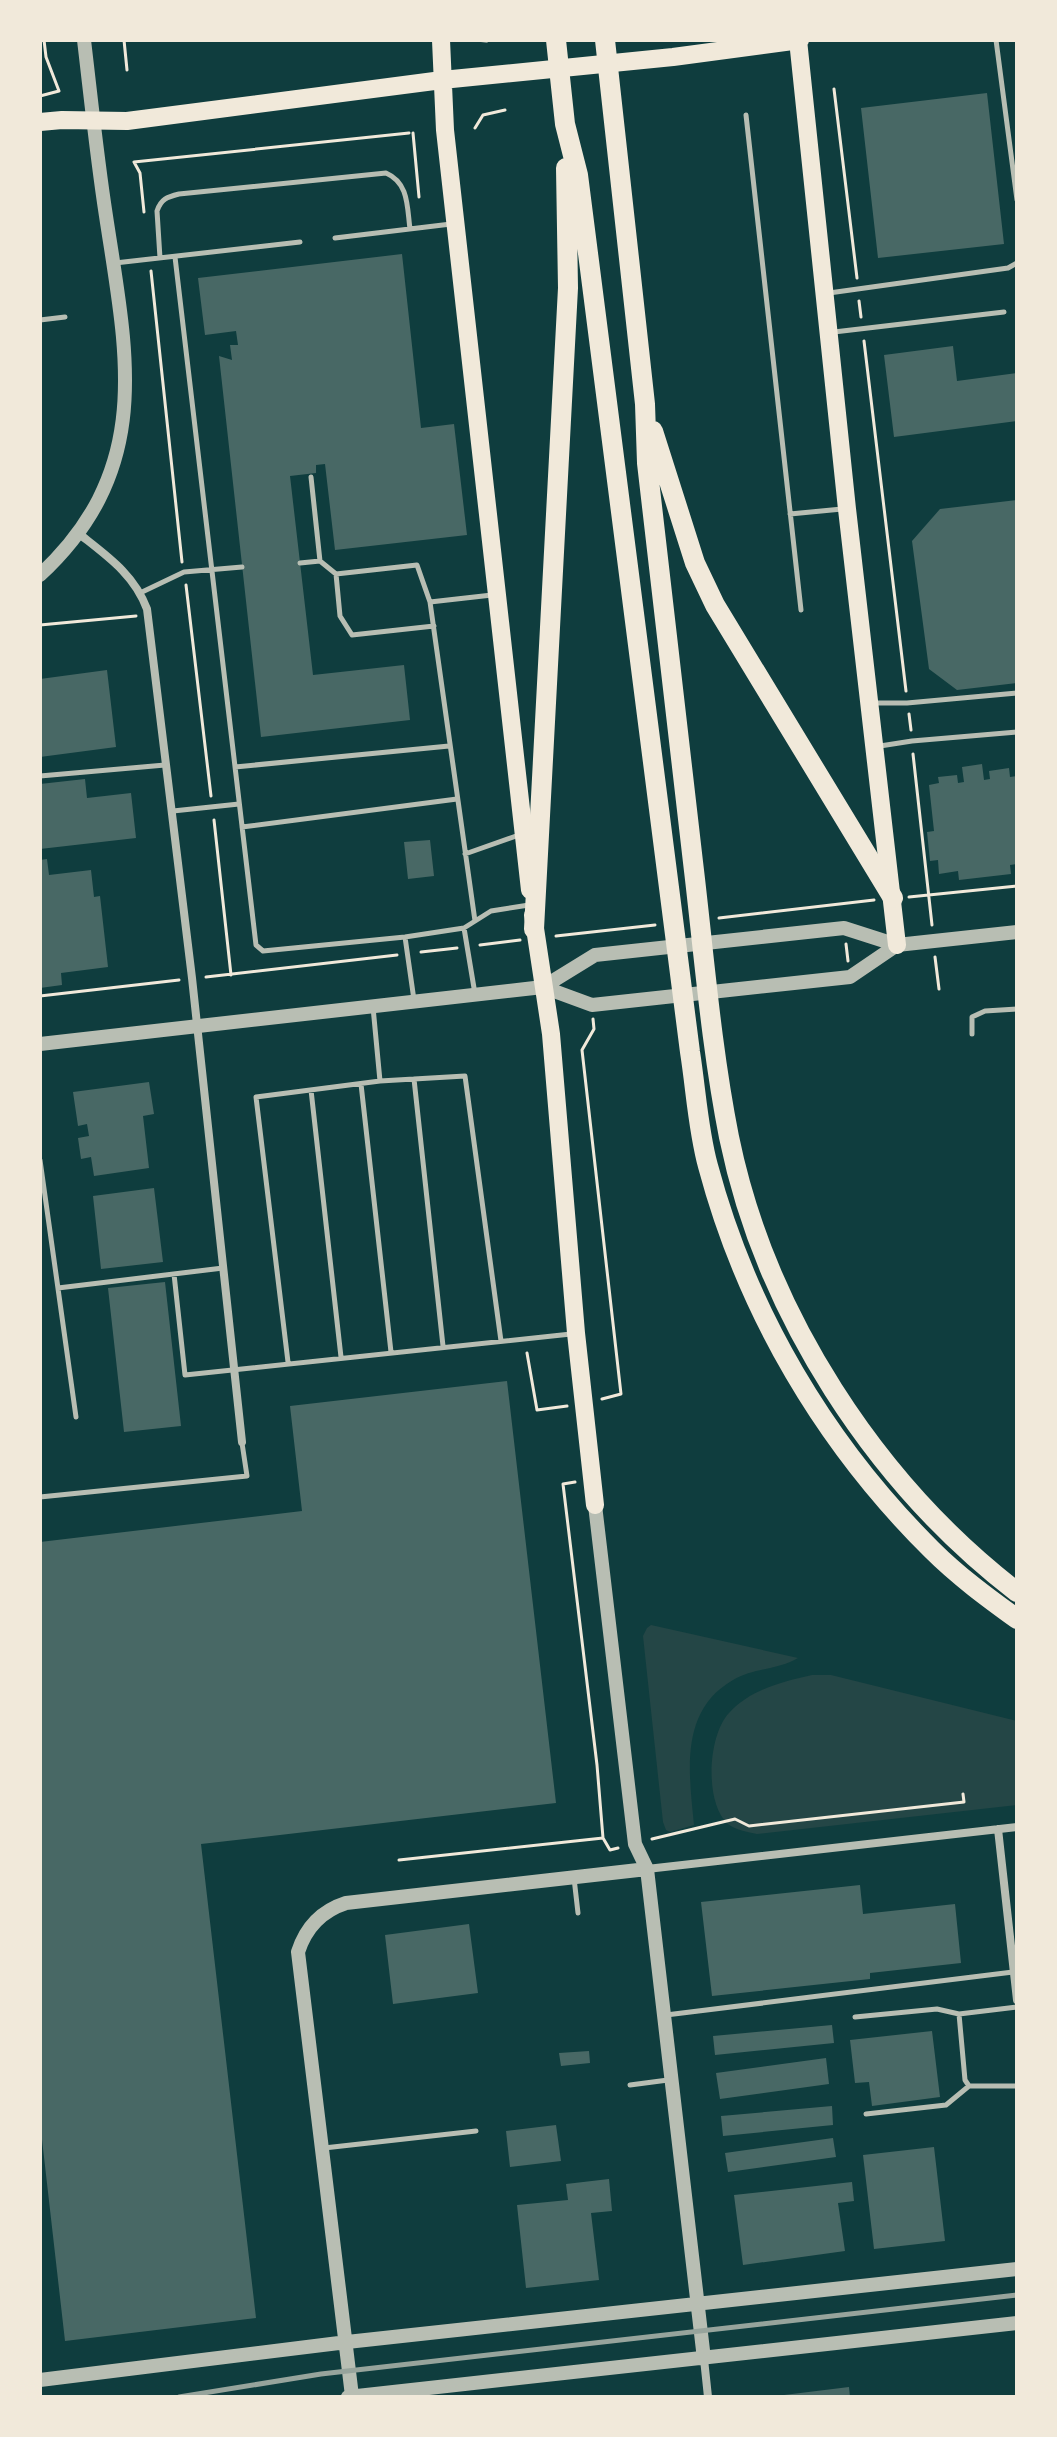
<svg xmlns="http://www.w3.org/2000/svg" width="1057" height="2437" font-family="'PT Sans',sans-serif">
	<rect width="100%" height="100%" fill="#0f3d3e"/>
	<path fill="#244646" d="M651,1625L798,1658C778,1670 753,1668 733,1680C679,1711 689,1773 694,1825L670,1832L666,1830L663,1822L643,1636L647,1628Z
		M812,1675H831L1017,1721V1805L757,1834C748,1832 735,1830 728,1824C704,1803 708,1735 729,1713C751,1689 782,1682 812,1675Z"/>
	<path fill="#486865" d="M987,93L1004,244L878,258L861,108Z
		M402,254L421,428L454,424L467,535L335,550L325,464L316,465V473L290,476L313,675L404,665L410,720L261,737L219,356L232,360L230,345H238L236,331L205,335L198,278Z
		M953,346L957,381L1017,373V421L894,437L884,355Z
		M1017,500V683L957,690L929,669L912,541L940,509Z
		M107,670L116,747L40,757V679Z
		M982,764L984,780L990,779L989,771L1009,768L1010,777L1017,776V864L1010,865L1011,874L959,880L958,871L939,874L938,860L930,861L927,832L934,831L929,785L939,783L938,777L957,775L958,783L964,782L962,767Z
		M85,779L87,798L131,793L136,838L40,849V784Z
		M430,840L434,876L408,879L404,842Z
		M47,859L49,875L91,870L94,897L100,896L108,967L61,973L62,985L40,988V860Z
		M149,1082L154,1114L143,1116L149,1168L94,1176L91,1157L81,1159L78,1138L89,1136L87,1124L78,1126L73,1092Z
		M154,1188L163,1262L101,1269L93,1196Z
		M165,1282L181,1426L124,1432L108,1288Z
		M507,1381L556,1803L201,1844L256,2318L65,2341L40,2122V1542L302,1511L290,1406Z
		M860,1885L863,1914L955,1904L961,1963L870,1973V1979L712,1996L701,1902Z
		M469,1924L478,1993L393,2004L385,1935Z
		M832,2025L834,2043L715,2055L713,2036Z
		M932,2031L940,2097L872,2106L869,2082L855,2083L850,2040Z
		M589,2051L590,2063L561,2066L559,2053Z
		M826,2058L829,2084L720,2099L716,2073Z
		M832,2106L833,2125L723,2136L721,2116Z
		M556,2125L561,2161L510,2167L506,2131Z
		M833,2138L836,2157L728,2172L725,2153Z
		M934,2147L945,2241L874,2249L863,2155Z
		M609,2179L612,2211L591,2213L599,2280L526,2288L517,2205L568,2200L566,2184Z
		M852,2182L854,2201L838,2203L845,2251L743,2265L734,2195Z
		M849,2387L850,2397H784V2395Z"/>
	<g fill="none" stroke-linecap="round" stroke-linejoin="round">
		<path stroke="#f1e9da" stroke-width="3" d="M124,40L127,70
			M475,40L487,41
			M834,89L857,278
			M40,96L59,91L46,57L44,40
			M475,128L483,115L505,110
			M413,133L419,197
			M144,212L140,173L134,162L409,133
			M151,271L182,562
			M859,301L861,317
			M864,341L906,691
			M186,585L211,796
			M40,625L136,616
			M909,714L911,730
			M913,754L932,925
			M214,820L231,975
			M909,897L1017,886
			M719,918L874,900
			M556,936L655,925
			M846,944L848,961
			M480,945L520,940
			M421,952L457,948
			M935,957L939,989
			M206,977L397,955
			M40,996L179,980
			M593,1019L594,1029L582,1050L621,1394L602,1399
			M527,1353L537,1410L567,1406
			M575,1482L563,1484L597,1765L603,1838L610,1850L618,1848
			M652,1839L735,1819L749,1826L964,1802L963,1794
			M399,1860L603,1838"/>
		<path stroke="#b8beb3" stroke-width="5" d="M996,40L1017,200
			M746,115L801,610
			M335,238L451,224
			M175,257L256,945L263,951L405,937L464,928L491,911L529,905
			M160,258L157,211C161,199 167,197 179,194L386,173C409,183 407,207 410,229
			M115,263L300,242
			M829,293L1008,268L1017,263
			M40,320L65,317
			M834,332L1004,312
			M311,477L320,561
			M790,514L842,509
			M300,563L320,561L336,574L417,565L430,602
			M336,574L340,616L352,635L434,626
			M140,593L184,572L242,567
			M875,703H907L1017,693
			M880,746L912,741L1017,732
			M235,767L449,746
			M40,776L165,765
			M173,811L239,804
			M242,827L457,799
			M465,854L519,835
			M475,921L430,602L492,595
			M464,928L475,994
			M405,937L414,1000
			M373,1007L380,1081L465,1076L501,1341
			M972,1034V1017L985,1011L1017,1009
			M414,1079L443,1346
			M361,1084L391,1352
			M311,1090L341,1357
			M40,1160L76,1417
			M174,1274L185,1375L571,1334
			M58,1288L223,1268
			M288,1362L256,1097L380,1081
			M40,1497L247,1476L242,1443
			M574,1878L578,1913
			M959,2014L965,2080L969,2086H1017
			M666,2015L1013,1972
			M855,2017L937,2009L959,2014L1017,2007
			M630,2085L668,2080
			M866,2114L946,2105L969,2086
			M324,2148L476,2131"/>
		<path stroke="#b8beb3" stroke-width="8" d="M78,533C107,556 134,574 147,609L192,978L242,1442
			M998,1829L1017,2000
			M647,1869L1017,1827
			M704,2359L708,2397"/>
		<path stroke="#b8beb3" stroke-width="14" d="M40,575C155,468 127,355 106,216C97,158 91,99 84,40
			M543,987L592,1005L850,977L897,945
			M40,1044L543,987L595,955L844,928L897,945L1017,932
			M595,1505L635,1844L647,1869L704,2359
			M40,2380L347,2342L1017,2269
			M352,2396L298,1952C306,1927 321,1911 346,1903L647,1869
			M348,2397L1017,2323"/>
		<path stroke="#f1e9da" stroke-width="18" d="M441,40L445,130L530,890
			M798,40L847,509L897,945
			M40,122L62,120L127,121L442,80L673,57L800,40
			M533,915L551,1034L576,1333L595,1505"/>
		<path stroke="#f1e9da" stroke-width="20" d="M556,40L565,124L578,175L690,1052C696,1090 698,1130 708,1166C747,1312 825,1444 932,1550C958,1576 988,1598 1017,1619
			M605,40L645,404L647,463C662,596 677,729 693,862C704,954 711,1046 729,1137C765,1313 875,1483 1017,1592
			M653,431L695,563L715,605L893,898
			M534,929L568,288L566,168"/>
		<path stroke="#97a49c" stroke-width="5" d="M179,2397L321,2374L1017,2295"/>
	</g>
	<rect width="1057" height="2437" fill="none" stroke="#f1e9da" stroke-width="84"/>
</svg>
